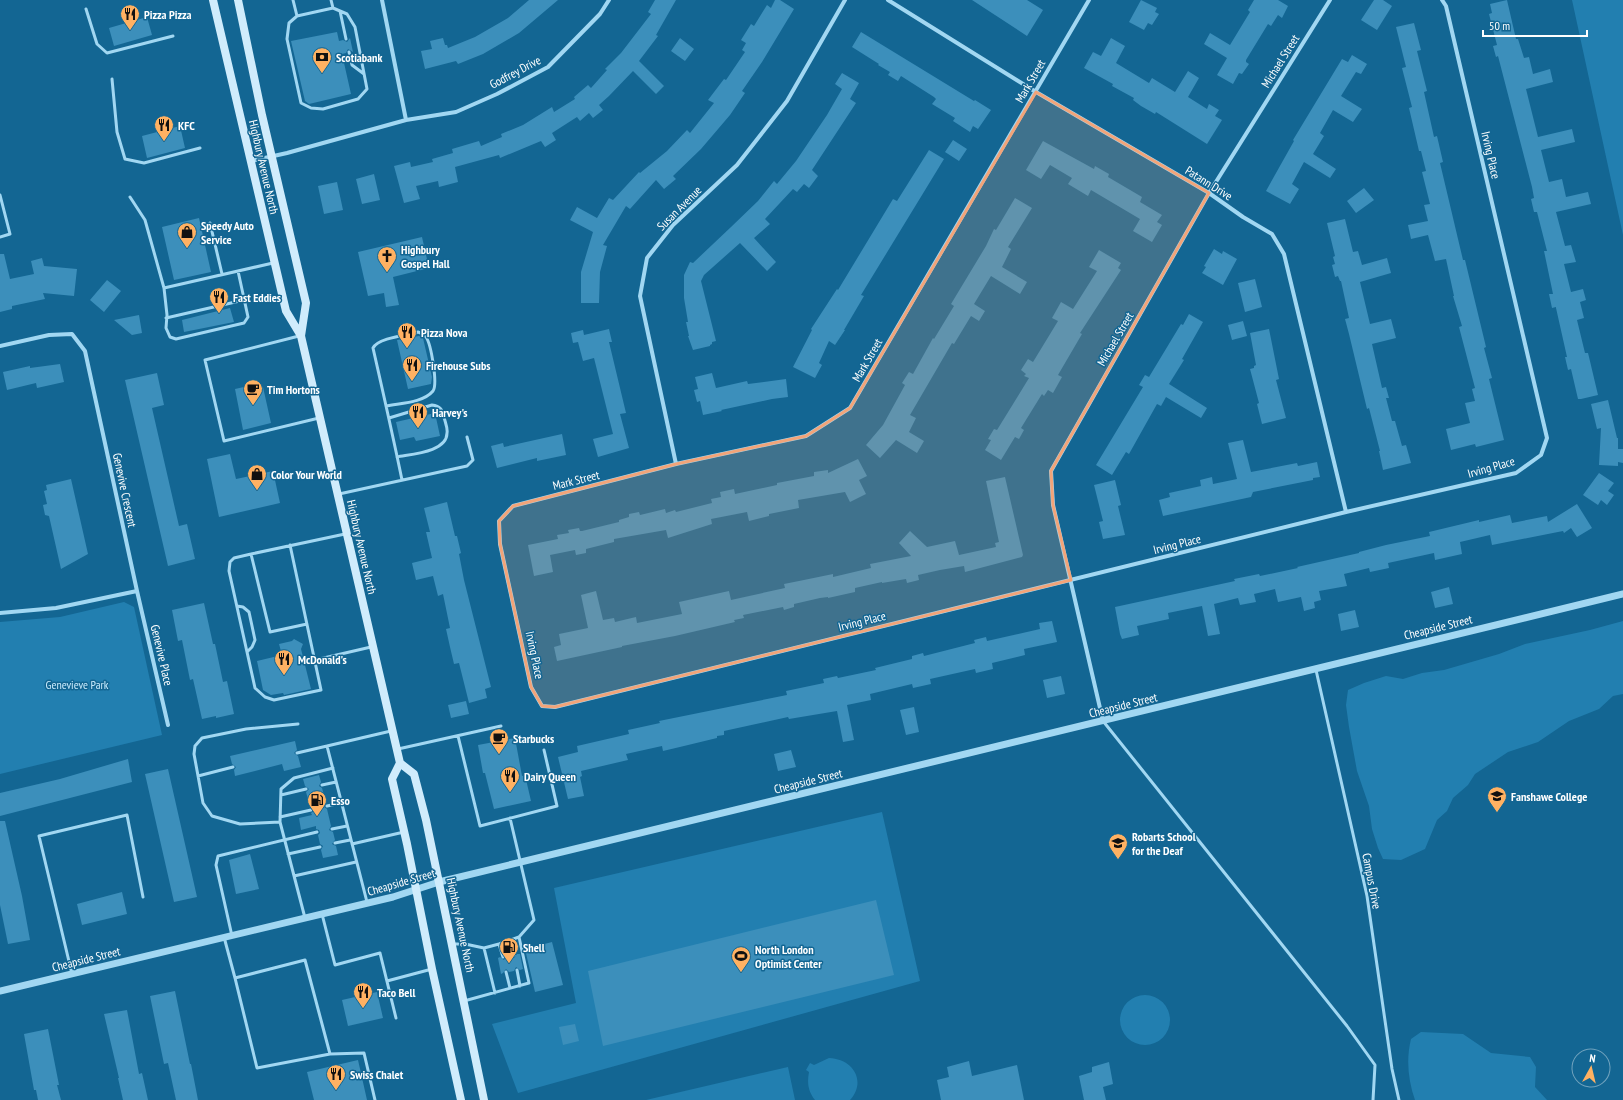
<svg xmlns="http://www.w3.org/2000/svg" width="1623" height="1100" font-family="'PT Sans Narrow',sans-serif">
	<rect width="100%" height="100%" fill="#136693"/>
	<path fill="#227fb0" d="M1572,0H1623V235Z
		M124,602L134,607L162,735L0,774V622L60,617Z
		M1623,621V694L1613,696L1599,709L1569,721L1538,742L1508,752L1475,774L1468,785L1453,798L1447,811L1437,820L1425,849L1401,860L1383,859L1378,848L1372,829L1369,806L1357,771L1349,727L1346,705L1348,690L1364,683L1386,676L1403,679L1422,673L1444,670L1499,654L1525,644L1590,630Z
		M882,812L920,981L518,1093L492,1024L576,1003L554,888Z
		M1120 1020a25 25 0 1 1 50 0a25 25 0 1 1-50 0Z
		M1421,1032L1463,1034L1491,1053L1530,1057L1536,1067L1535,1087L1547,1100H1415C1408,1080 1406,1059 1411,1039Z
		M829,1058C853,1059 867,1081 850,1100H815C808,1091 807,1083 809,1072L806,1070L810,1063L814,1065Z
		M788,1067L795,1100H646Z"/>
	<path fill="#3c8fbb" d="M529,0H558L519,33L483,54L458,64L456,61L425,69L421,51L432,49L430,41L443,38L445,45H447L448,48L475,37L508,18Z
		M655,0H676L656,35L658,36L639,61L664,86L656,94L633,71L609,96L599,105L603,110L593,118L589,113L580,121L577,117L552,133L556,140L545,147L541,141L500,158L499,155L455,167L458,182L439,187L438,181L416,186L420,199L404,203L394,166L410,162L411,167L433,162L432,159L453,153L452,149L479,141L481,146L502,137L501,134L523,125L552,107L554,112L575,99L574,97L588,85L591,88L607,70L605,69L621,53L651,14L648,12Z
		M775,0H780L794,9L762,62L742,91L745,93L730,115L701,149L673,176L676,179L664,189L656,180L630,209L626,206L603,245L607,246L600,272L599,303H581V272L593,232L570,220L577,207L597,218L609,198L613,200L639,172L640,173L667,151L687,130L690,133L714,103L708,100L724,79L726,80L745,52L742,50L746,43L741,40L751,24L754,26L767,5L771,8Z
		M972,0H1027L1043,10L1027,36Z
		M1141,0L1157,8L1155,12L1159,14L1152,25L1148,23L1144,30L1129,22Z
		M1254,0H1278L1288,6L1282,18L1278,15L1271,26L1268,24L1246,60V62L1249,64L1242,74L1239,73L1233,84L1217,75L1227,58L1204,44L1210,33L1230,45L1250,12L1248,10Z
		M1374,0H1383L1392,6L1377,30L1361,20Z
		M1507,0L1516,39H1518L1524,58L1529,57L1533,74L1550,69L1553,82L1526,89L1538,137L1572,129L1575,142L1541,150L1549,182L1562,179L1566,197L1588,192L1591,204L1556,212L1565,246L1571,245L1576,262L1564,264L1571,292L1583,289L1586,300L1580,302L1584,318L1577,320L1585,353H1588L1589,357L1598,395L1581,399H1578L1571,369L1568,370L1565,357H1567L1556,308V307L1552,308L1549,294H1553L1544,251H1547L1537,212H1534L1531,199L1534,198L1532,187L1498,56L1496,57L1493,46L1497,45L1489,14L1492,13L1490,4Z
		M147,17L152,35L114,46L109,28Z
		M1414,23L1421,50L1417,51L1427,91L1424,92L1434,137L1437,136L1443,162L1440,163L1463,260H1465L1486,347L1484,348L1492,378L1489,379L1504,440L1476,447L1475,444L1451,450L1446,429L1470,423L1465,403L1475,401L1472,389L1475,388L1459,327L1462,326L1453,296H1454L1446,259L1435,261L1428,235L1411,239L1408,225L1428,221L1424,205L1430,204L1422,172L1426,171L1421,151H1419L1409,108L1412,107L1402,68L1406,67L1396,27Z
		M337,32L339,41L343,40L347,42L350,38L353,52L348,49L346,53L342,54L351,94L309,104L305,101L291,41Z
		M861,32L974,101L975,100L991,110L978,129L973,126L970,132L953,121L955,118L932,104L936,99L934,97L901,76L898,81L888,75L890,72L878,65L879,64L852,47Z
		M680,38L694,49L685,61L671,51Z
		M1111,38L1125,46L1116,63L1149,83L1152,78L1175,92L1188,71L1199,78L1188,97L1207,109L1209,104L1219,110L1215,116L1222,120L1207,144L1156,112L1155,114L1141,106L1133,100L1134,98L1112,86L1113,84L1084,68L1093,52L1101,56Z
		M1352,55L1367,64L1361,74L1356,72L1341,96L1362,109L1353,122L1333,110L1320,133L1324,136L1313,154L1336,169L1330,178L1304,162L1292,184L1299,189L1290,204L1266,191L1294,141L1293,140L1342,59L1348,62Z
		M842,73L859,83L850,99L856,103L812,170L818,176L809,188L804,184L797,192L793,189L765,219L770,224L754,238L776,262L767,271L740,243L704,275L701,281L716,341L712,342V344L710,345V346L693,350L688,336H689L686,322H688L684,298V275L690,262L693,263L731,227L758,201L774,181L777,184L796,161L827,115L842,89L835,84Z
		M180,126L185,148L147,158L142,136Z
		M953,140L967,149L959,161L945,152Z
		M1043,141L1094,169L1095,166L1109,174L1108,177L1142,197L1140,202L1162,215L1157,222L1162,225L1152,242L1133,231L1140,219L1091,190L1088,196L1068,184L1072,178L1050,165L1041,179L1026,170Z
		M929,150L944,159L861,295L864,296L844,330H845L835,345L829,341L819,363L822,365L815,378L793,367L812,330L811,329L837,289L838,290L893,199L897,201Z
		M374,174L380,200L362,204L356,179Z
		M337,182L343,210L324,214L318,186Z
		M1364,188L1374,200L1356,213L1347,201Z
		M1015,198L1032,208L1008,247L1011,249L1002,267L1027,282L1020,294L991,276L974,304L985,311L979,321L971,316L954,344L952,343L910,415L916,418L909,432L924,441L917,453L896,440L880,458L866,445L883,425L905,385L902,383L909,372L913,374L933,338L934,339L954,306L951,304L986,246L994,229L996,230Z
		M199,218L211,272L174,280L162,227Z
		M1345,219L1353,252L1358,251L1362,265L1387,258L1391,273L1360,282L1370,324L1391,319L1396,338L1372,344L1382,388L1386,387L1389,398H1386L1392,421H1395L1402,446L1406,445L1411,463L1383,470L1379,451H1380L1369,408L1367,409L1349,334L1345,319L1349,318L1341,281H1340L1338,276L1335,277L1332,265L1335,264L1333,257L1335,256L1327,223Z
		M422,237L429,268L393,277L399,305L386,307L384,293L368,296L358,252Z
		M1214,249L1222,254L1223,251L1237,259L1223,285L1202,273L1206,267L1204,266Z
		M1099,250L1121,263L1118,268L1121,270L1080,333L1082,334L1058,375L1062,377L1053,393L1048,390L1044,396L1042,394L1021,428L1024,430L1019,439L1015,437L1001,460L985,450L991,440L988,439L994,429L997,430L1029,378L1024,376L1026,374L1021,370L1028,359L1033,362L1058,321L1052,318L1061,302L1073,309L1097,271L1089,267Z
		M0,254H4L10,279L34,274L31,261L42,258L44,266L77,269L74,296L43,293L45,299L12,306V309L0,312Z
		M1255,279L1262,307L1245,312L1238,283Z
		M107,280L121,291L104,312L90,300Z
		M230,308L234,322L184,332L182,320Z
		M1189,314L1203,322L1182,359L1184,360L1169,384L1207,408L1201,418L1166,397L1161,406L1157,404L1129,454L1126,452L1112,475L1096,465L1143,387L1139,385L1145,375L1149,377L1181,324L1183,325Z
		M139,315L142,333L132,335L114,320Z
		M1243,321L1247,336L1232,340L1228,325Z
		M609,329L612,342H609L626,413L620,414L629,448L598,457L593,439L613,434L594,358L583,361L578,342L573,343L571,333L583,330L584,335Z
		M1269,329L1279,379L1276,380L1286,418L1262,424L1257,404L1259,403L1250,369L1254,368V366L1256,365L1250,333Z
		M419,336L423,338L432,377L431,384L408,389L397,340Z
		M60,364L64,382L37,388L36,383L7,390L3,372L30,366V368Z
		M157,373L164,405L152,408L179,526L187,524L195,559L168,566L125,380Z
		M712,373L716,388L747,381L748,384L786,379L788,397L772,399L721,410L722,411L703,415L700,401L697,402L694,390L698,389L695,377Z
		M257,384L263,387L271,423L243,430L235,389Z
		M1608,400L1617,438H1618V449H1623V463L1618,462V466L1599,465L1601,428L1597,429L1591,404Z
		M435,413L440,436L416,441L414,437L400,440L396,422Z
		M562,434L566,455L537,461V458L497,468L491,446L503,443L504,447Z
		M1243,440L1251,472L1297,463L1298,466L1317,462L1320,477L1313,478V480L1253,492L1251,497L1163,516L1159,500L1170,497L1169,493L1201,486L1200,480L1212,477L1213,484L1237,479L1228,443Z
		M230,454L236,479L273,471L280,503L219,517L207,459Z
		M858,459L867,476L859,480L866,494L850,502L845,492L798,500L799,508L769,514V516L749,521L747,512L711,519L712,524L668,538L666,530L614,539V542L586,549V553L576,555L575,550L550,555L553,572L534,576L528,545L558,539L557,535L569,533L568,530L579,528L580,531H582L619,522V520L629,517V514L639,512L640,515L665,509L666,513L675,510L676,512L712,503L711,499L721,497L720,492L734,489L735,494L777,485V483L814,476V472L828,470V473Z
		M1599,473L1614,483L1608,491L1614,495L1607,505L1601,500L1598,505L1583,495Z
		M1005,477L1023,555L1022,557L965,572L964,566L940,570L918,575L919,580L907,583L906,579L882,583V582L855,588V592L828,598V597L820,598L794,604V607L784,610L783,607L743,615L744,618L734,620L735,622L675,636L622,646V647L557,661L554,647L561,645L559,634L588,628L581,595L596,591L603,620L614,618L615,622L636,617L637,623L682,614L679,602L729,591L731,600L785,588L784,584L799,581L833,574V577L871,568L870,564L911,556L899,543L910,531L927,547L955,541L959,555L996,547L995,543L999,542L986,481Z
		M71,479L88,554L61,569L49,516L45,515L43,505L47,504L44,491L47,490L46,485Z
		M1115,480L1121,505L1118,506L1125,535L1103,539L1099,522L1103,521L1094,485Z
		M447,502L455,536H457L461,553L459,554L464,580L491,687L485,689L487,698L469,703L459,663L454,664L450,647L446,629L450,628L443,594L438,596L433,576L416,580L412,563L432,558L426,532H430L424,508Z
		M1577,504L1592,528L1577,537L1571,528L1564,533L1563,531L1492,545L1490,535L1460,542L1462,554L1435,560L1434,553L1388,563L1389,568L1370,572L1369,568L1344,574L1347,586L1319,591L1321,600L1314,602L1315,608L1304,611L1301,597L1278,602L1275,589L1254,594L1256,602L1240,605L1238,598L1214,604L1220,634L1208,636L1202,606L1168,613L1169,619L1137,626L1139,635L1122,639L1120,634L1115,607L1235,581L1234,579L1259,574L1260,576L1298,568L1297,567L1359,553V552L1386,545L1430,536L1429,532L1479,520V522L1510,515L1512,523L1547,516L1548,522Z
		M1449,587L1453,604L1435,608L1431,592Z
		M204,603L213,644H215L223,682L227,681L234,714L216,718V716L202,719L193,679L190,680L182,640L178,641L172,610Z
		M1355,610L1359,627L1341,631L1338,614Z
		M1052,621L1057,642L1024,649L1025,655L992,663L993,669L976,673L975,669L930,679L931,684L913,688L912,684L870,694L871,700L847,705L854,740L843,742L837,711L789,719L788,717L724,731V735L717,736V738L684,746L663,751L662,746L626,754L628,760L581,771L582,776L580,777L584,796L568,799L558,757L578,752L577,746L629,734L628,730L660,723L659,721L787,695L786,691L824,683L823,679L837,676L838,678L876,670L875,668L912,659V656L923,653L924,656L975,643L974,640L986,637L987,641L1040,629L1039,623Z
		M294,639L303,644L301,649L311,689L284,695L283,693L271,695L263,690L257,661L282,655L279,644L292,641Z
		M1061,676L1065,694L1047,698L1043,680Z
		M466,701L469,714L451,718L448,705Z
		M914,707L919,732L906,735L900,710Z
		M515,738L522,776L525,775L531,801L494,809L485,773H483L478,745Z
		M295,741L297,750L294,753L298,756L301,767L284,771L282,764L235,776L234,770L236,767L232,764L230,756Z
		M791,750L796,767L778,771L774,754Z
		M128,759L132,782L0,816V793L60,779Z
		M168,769L197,897L174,902L145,774Z
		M319,775L321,782L319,786L322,788L326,803L324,807L327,809L331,826L329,830L333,832L335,840L332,844L336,846L338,855L323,858L321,850L323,846L320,844L318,835L320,833L319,830L316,829V826L301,830L299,818L312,815L311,813L314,811L313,808L310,807L306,792L309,789L305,786L303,779Z
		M0,821H5L22,896L30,940L8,944L0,905Z
		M250,854L259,889L236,894L229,860Z
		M122,892L127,914L82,925L77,904Z
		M876,900L894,975L603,1046L588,971Z
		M552,942L563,985L535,992L525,949Z
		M517,954H520L523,969L520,970L516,967L514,971L509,972L506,969L503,973L501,974L498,958L500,957L504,960L506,956L511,955L514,958Z
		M175,991L190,1064H191L198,1100H176L168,1063L164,1064L150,996Z
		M377,992L383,1018L348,1026L342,1000Z
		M127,1010L139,1074L142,1073L148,1100H123L118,1078H119L104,1014Z
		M575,1024L579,1041L563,1045L559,1027Z
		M48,1029L59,1085H57L61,1100H38L36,1090H34L24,1034Z
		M358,1060L367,1100H314L307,1072Z
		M969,1061L972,1076L1017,1065L1024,1100H941L937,1080L949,1077L947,1067Z
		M1109,1062L1113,1084L1103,1087L1106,1100H1084L1079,1076L1092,1072V1067Z"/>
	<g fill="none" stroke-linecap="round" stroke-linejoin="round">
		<path stroke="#a1d7f2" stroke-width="3" d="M293,0L297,16
			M331,0L333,8L347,14L355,27L367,89L358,99L323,109L311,108L301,103L287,39L289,23L297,16L333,8
			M86,9L97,44L107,53L173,36
			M340,11L346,39
			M349,52L352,65L364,74
			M112,79L117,132L125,159L144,163L200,148
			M0,195L10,234L0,237
			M130,197L145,220L164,288L273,263
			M210,223L222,274
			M164,288L167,315L166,328L170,337L176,339L244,323L248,317L238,271
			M166,318L244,300
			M299,336L205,360L224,441L319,418
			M386,406C400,403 423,403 433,391C438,384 431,344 426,337C424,334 421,333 418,332C407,335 378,338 373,348C383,392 393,436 402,480
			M389,418L432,405C441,406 442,410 444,417C445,422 448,428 447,433C447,452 412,454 397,457
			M339,494L467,466L473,460L467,437
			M251,554L234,558L230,562L229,571L255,688L265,697L274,700L321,690L290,545
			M237,606L243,607L249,612L255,640L252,647L247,652
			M307,624L270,632L251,554L345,534
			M315,660L371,647
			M1316,670L1367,896L1392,1069L1399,1100
			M1103,721L1347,1026L1375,1065L1373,1100
			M298,724L246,729L202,738L195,746L194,754L203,803L212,816L240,824L280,822L305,918
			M458,736L480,826L557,806L544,750
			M398,749L501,726
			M297,753L327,746
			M198,776L233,767
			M322,785L336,782
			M281,795L306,789
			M327,806L341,803
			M280,817L311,810
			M280,822L281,789L294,778L333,768
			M332,829L347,826
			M335,843L350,840
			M352,844L404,832
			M288,854L320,847
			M294,876L356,862
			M367,902L327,746L391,731
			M322,914L335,965L380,953L396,1018
			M232,936L216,865L218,856L317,832
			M224,937L235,978L305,960L330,1054L364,1053L375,1100
			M510,941L514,955
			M452,944H465L484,948L499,944L519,937L534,920L510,818
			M499,944L503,957
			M484,948L495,993
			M517,970L520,986
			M506,972L510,988
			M72,974L39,836L127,815L143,897
			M235,978L257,1068L330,1054
			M387,981L432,969
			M464,1001L529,983L519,937"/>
		<path stroke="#a1d7f2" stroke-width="4" d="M382,0L406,120
			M888,0L1036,92L1209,193L1243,217L1272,234L1284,254L1346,512
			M1089,0L850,408L806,436L676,464L513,506L499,521L500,544L531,687L542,706L555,707L1346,512L1516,473L1541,455L1547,438L1446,6L1442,0
			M251,161L287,153L406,120L456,112L497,94L548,67L600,14L609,0
			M0,346L49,335L72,334L85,351L137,591L56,608L0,613
			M676,464L640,296L647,258L673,225L737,165L787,101L845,0
			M137,591L168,725
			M1103,721L1053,505L1051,471L1209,193L1330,0"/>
		<path stroke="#a1d7f2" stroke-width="7" d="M0,991L393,897L439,882L1623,594"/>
		<path stroke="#d0ecfc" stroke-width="8" d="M213,0L286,311L301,336L400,763L414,774L426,820L484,1100
			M238,0L262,115L306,303L301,336
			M400,763L392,779L407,844L432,969L461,1100"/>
	</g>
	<path fill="#f2a479" fill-opacity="0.2" stroke="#f2a479" stroke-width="3" stroke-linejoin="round" d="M1036,92L1209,193L1051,471L1053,505L1071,580L555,707L542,706L531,687L500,544L499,521L513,506L676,464L806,436L850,408Z"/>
	<defs>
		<symbol id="restaurant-pin" viewBox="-11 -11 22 30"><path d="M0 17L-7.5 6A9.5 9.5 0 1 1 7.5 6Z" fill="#ffb162" stroke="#136693"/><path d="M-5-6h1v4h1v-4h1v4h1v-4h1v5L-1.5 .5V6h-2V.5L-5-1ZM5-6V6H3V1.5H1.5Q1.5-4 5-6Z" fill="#111"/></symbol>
		<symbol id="bank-pin" viewBox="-11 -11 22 30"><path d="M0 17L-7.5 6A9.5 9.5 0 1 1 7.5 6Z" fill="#ffb162" stroke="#136693"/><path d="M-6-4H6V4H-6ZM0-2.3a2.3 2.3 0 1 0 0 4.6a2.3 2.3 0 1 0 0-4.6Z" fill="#111"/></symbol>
		<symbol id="shop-pin" viewBox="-11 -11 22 30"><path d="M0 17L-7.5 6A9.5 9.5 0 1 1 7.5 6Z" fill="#ffb162" stroke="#136693"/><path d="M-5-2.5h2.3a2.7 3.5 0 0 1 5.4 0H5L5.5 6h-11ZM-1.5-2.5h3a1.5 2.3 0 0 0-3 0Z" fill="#111"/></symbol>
		<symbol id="church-pin" viewBox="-11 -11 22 30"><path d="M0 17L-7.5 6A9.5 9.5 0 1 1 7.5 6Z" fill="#ffb162" stroke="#136693"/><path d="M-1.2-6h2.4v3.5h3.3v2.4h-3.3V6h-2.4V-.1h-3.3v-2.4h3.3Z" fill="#111"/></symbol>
		<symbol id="cafe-pin" viewBox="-11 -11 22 30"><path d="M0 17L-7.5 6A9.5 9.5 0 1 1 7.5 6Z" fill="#ffb162" stroke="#136693"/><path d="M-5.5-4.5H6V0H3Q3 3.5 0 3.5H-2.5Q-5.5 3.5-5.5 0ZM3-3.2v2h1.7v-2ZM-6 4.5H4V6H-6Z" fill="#111"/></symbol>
		<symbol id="university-pin" viewBox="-11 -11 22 30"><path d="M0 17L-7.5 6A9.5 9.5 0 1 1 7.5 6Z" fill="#ffb162" stroke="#136693"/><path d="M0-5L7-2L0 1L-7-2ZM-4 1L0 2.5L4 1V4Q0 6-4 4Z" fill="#111"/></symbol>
		<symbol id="fuel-pin" viewBox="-11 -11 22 30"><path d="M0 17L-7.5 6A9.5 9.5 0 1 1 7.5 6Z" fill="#ffb162" stroke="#136693"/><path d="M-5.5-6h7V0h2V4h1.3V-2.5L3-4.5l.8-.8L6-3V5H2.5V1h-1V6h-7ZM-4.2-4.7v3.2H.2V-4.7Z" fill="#111"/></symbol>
		<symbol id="school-pin" viewBox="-11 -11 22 30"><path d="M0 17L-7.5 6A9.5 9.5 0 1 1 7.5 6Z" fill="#ffb162" stroke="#136693"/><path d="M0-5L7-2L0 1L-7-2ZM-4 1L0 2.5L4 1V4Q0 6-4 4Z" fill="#111"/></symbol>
		<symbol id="stadium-pin" viewBox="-11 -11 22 30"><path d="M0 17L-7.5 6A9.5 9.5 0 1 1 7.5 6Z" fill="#ffb162" stroke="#136693"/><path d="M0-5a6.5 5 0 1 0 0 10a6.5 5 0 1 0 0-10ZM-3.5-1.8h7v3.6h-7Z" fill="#111"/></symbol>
	</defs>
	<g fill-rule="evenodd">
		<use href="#restaurant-pin" x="119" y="3" width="22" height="30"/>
		<use href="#bank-pin" x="311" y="46" width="22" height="30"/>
		<use href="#restaurant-pin" x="153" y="114" width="22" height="30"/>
		<use href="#shop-pin" x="176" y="221" width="22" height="30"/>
		<use href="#church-pin" x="376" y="245" width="22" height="30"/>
		<use href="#restaurant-pin" x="208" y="286" width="22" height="30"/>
		<use href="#restaurant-pin" x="396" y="321" width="22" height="30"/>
		<use href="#restaurant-pin" x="401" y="354" width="22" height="30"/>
		<use href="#cafe-pin" x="242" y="378" width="22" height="30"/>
		<use href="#restaurant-pin" x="407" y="401" width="22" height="30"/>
		<use href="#shop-pin" x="246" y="463" width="22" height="30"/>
		<use href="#restaurant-pin" x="273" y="648" width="22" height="30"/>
		<use href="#cafe-pin" x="488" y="727" width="22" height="30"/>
		<use href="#restaurant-pin" x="499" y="765" width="22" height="30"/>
		<use href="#university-pin" x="1486" y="785" width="22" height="30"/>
		<use href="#fuel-pin" x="306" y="789" width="22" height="30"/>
		<use href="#school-pin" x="1107" y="832" width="22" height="30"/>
		<use href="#fuel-pin" x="498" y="936" width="22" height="30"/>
		<use href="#stadium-pin" x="730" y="945" width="22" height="30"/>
		<use href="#restaurant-pin" x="352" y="981" width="22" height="30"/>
		<use href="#restaurant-pin" x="325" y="1063" width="22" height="30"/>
	</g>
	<g text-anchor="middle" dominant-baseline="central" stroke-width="3" stroke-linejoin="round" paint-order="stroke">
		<g font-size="12" font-weight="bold" fill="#fff" stroke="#136693" text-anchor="start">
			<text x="144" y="14">Pizza Pizza</text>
			<text x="336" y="57">Scotiabank</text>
			<text x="178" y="125">KFC</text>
			<text x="201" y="225">Speedy Auto<tspan x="201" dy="14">Service</tspan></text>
			<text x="401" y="249">Highbury<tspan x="401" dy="14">Gospel Hall</tspan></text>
			<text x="233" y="297">Fast Eddies</text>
			<text x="421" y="332">Pizza Nova</text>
			<text x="426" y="365">Firehouse Subs</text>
			<text x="267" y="389">Tim Hortons</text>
			<text x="432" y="412">Harvey's</text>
			<text x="271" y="474">Color Your World</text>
			<text x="298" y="659">McDonald's</text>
			<text x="513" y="738">Starbucks</text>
			<text x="524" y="776">Dairy Queen</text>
			<text x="1511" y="796">Fanshawe College</text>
			<text x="331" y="800">Esso</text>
			<text x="1132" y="836">Robarts School<tspan x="1132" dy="14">for the Deaf</tspan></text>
			<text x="523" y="947">Shell</text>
			<text x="755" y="949">North London<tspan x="755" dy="14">Optimist Center</tspan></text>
			<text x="377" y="992">Taco Bell</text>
			<text x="350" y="1074">Swiss Chalet</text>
		</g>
		<g font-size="12" fill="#fff" stroke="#136693">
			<text transform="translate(1280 61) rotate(-58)">Michael Street</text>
			<text transform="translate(515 72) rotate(-28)">Godfrey Drive</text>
			<text transform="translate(1030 81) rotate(-60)">Mark Street</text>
			<text transform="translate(1491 155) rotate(77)">Irving Place</text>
			<text transform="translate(264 167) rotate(77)">Highbury Avenue North</text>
			<text transform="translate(1209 183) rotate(32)">Patann Drive</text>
			<text transform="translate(679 208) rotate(-45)">Susan Avenue</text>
			<text transform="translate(1115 339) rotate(-60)">Michael Street</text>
			<text transform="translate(867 360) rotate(-60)">Mark Street</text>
			<text transform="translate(1491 467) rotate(-16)">Irving Place</text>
			<text transform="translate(576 480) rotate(-14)">Mark Street</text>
			<text transform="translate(125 490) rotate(78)">Genevive Crescent</text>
			<text transform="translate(1177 544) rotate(-14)">Irving Place</text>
			<text transform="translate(362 547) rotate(77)">Highbury Avenue North</text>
			<text transform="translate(862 621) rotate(-14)">Irving Place</text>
			<text transform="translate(1438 627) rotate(-14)">Cheapside Street</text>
			<text transform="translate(162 655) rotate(77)">Genevive Place</text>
			<text transform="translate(535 655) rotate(78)">Irving Place</text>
			<text transform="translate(1123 705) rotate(-14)">Cheapside Street</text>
			<text transform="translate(808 781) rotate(-14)">Cheapside Street</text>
			<text transform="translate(1372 881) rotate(79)">Campus Drive</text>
			<text transform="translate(401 882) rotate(-16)">Cheapside Street</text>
			<text transform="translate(461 925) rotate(78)">Highbury Avenue North</text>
			<text transform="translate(86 959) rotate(-14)">Cheapside Street</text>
		</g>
		<g font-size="12" fill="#c9ebfd" stroke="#136693">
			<text x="77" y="684">Genevieve Park</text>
		</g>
	</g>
	<g transform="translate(1591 1068) rotate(8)"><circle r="19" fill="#136693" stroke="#71a3be"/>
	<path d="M0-3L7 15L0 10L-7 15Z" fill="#ffb162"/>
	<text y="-6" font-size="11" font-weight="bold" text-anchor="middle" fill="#ffffff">N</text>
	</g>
	<path d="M1483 30v6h104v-6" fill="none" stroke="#ffffff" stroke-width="2"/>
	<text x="1489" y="30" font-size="12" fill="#ffffff" stroke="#136693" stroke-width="3" paint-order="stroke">50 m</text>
</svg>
